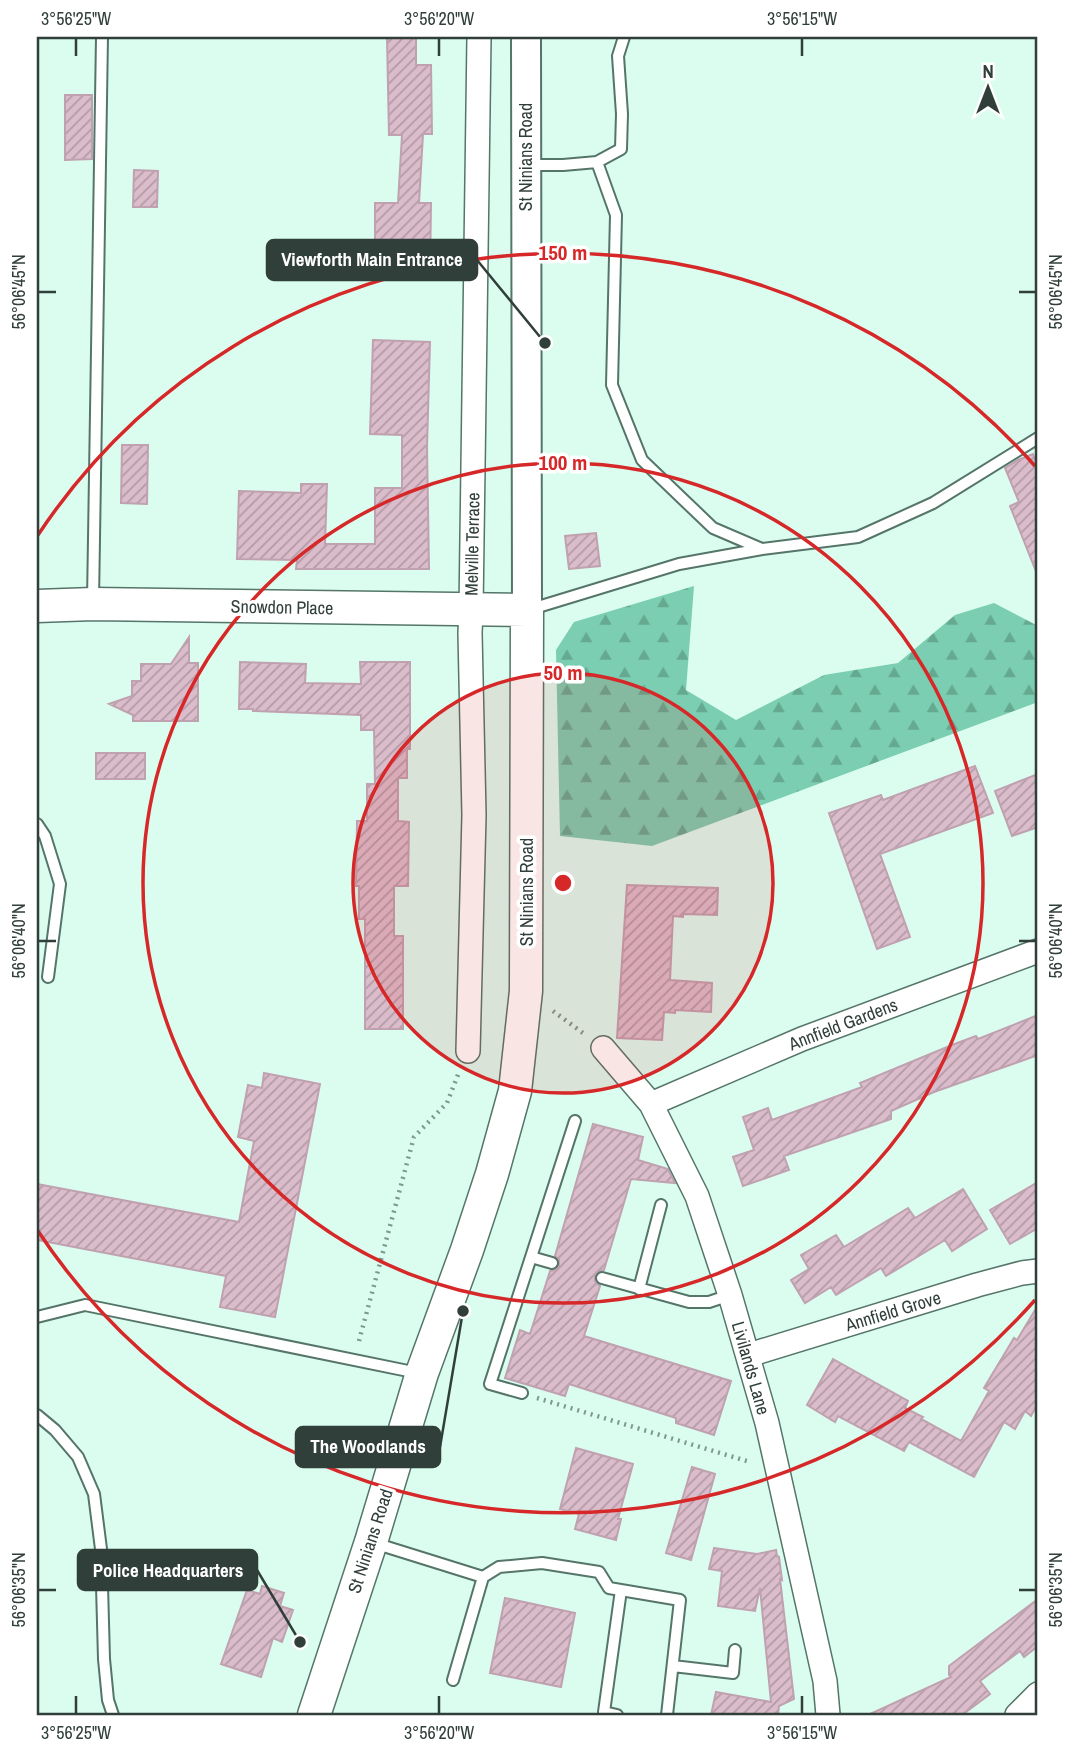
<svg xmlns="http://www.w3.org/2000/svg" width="1075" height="1752" font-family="'Archivo Narrow',sans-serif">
	<defs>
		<pattern id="forest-firs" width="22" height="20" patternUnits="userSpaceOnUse" patternTransform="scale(1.75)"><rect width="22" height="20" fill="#7bceb1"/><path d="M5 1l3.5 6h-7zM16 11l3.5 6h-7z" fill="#65a991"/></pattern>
		<pattern id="building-hatch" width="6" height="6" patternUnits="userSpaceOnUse" patternTransform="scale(1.75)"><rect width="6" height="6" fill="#dbbccb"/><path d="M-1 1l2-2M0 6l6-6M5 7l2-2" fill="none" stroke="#b29aa6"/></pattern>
	</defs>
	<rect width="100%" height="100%" fill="#dafdef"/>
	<path fill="url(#forest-firs)" d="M694,586L686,690L736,720L824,675L898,663L955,615L994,603L1038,626V702L652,846L560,836L556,650L574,622Z"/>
	<path fill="url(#building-hatch)" stroke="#c0a1af" stroke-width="2" d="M387,37H416V65H431L432,134H423L419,203H431L430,272H375V203H398L402,135H389Z
		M65,95H92V159L65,160Z
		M134,170L158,171L157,207H133Z
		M373,340L430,342L427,447L429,569H296L297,560L237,559L239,491L301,493V484H327L325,544H375V488H402V435L370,434Z
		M122,445H148L147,504L121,503Z
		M1033,454L1038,468L1037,574L1010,506L1019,502L1005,468L1018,460Z
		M596,533L600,566L569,569L565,536Z
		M189,637V663H198V721H133V715L109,704L132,696V681H141V664H171Z
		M240,662L306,664L305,683L361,684L360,662H410V749H407V778H398V821L409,822L408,886H394V936H403V1029H365V919H359V886H356L357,821H367V784H375L374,730H361V715L253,711V709H239Z
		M96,753H145V779H96Z
		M975,766L993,813L880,854L910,937L877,949L829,813L881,795L883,800Z
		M1038,774V827L1012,836L995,791Z
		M627,885L718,888L717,915L683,914V917L673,916L670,980L712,983L711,1012L675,1010V1013L664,1012L662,1040L617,1038Z
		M1038,1015V1055L934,1092L891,1111V1119L784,1156L789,1170L743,1186L733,1157L754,1150L743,1117L768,1108L772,1120L862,1087L860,1083L952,1045L976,1036L978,1039Z
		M264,1073L320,1084L275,1317L220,1307L226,1276L37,1240V1184L239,1222L254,1141L238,1137L248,1085L262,1088Z
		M593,1124L643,1137L638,1160L668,1169L675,1183L631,1179L604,1270L599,1271L595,1275V1281L600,1286L584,1336L731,1381L714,1435L676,1423V1418L569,1384L565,1396L505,1378L520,1330L530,1334L550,1271L555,1270L559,1266V1260L555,1256Z
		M1038,1182V1228L1010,1244L990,1210Z
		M963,1189L987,1229L952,1251L945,1240L886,1276L881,1268L836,1295L831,1287L805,1303L791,1280L809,1269L801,1255L836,1235L844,1247L908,1208L915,1218Z
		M1038,1305V1403L1031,1416L1025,1411L1015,1429L1004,1422L974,1477L909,1442L904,1451L838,1416L835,1422L807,1405L833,1359L908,1401L905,1408L923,1417L921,1419L961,1441L989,1391L984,1388L1014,1338L1017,1340Z
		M576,1448L633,1464L618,1519H621L616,1540L575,1529L579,1514L560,1509Z
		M692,1467L715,1474L691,1560L666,1553Z
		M714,1548L757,1554L776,1550L777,1556L779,1557L782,1580L780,1579L794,1699L779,1706L778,1715H711L716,1692L771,1702L760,1588L755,1611L718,1606L722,1571L709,1569Z
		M262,1586L284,1593L280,1606L293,1610L282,1642L273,1638L261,1677L221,1664L247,1590L260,1594Z
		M505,1598L575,1613L561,1687L490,1673Z
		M1038,1599V1646L1024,1657L1020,1651L980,1681L990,1694L962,1715H868L951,1677L949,1675V1666Z"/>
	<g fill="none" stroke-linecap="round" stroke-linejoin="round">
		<defs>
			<path id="service" d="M597,162L621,149L622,114L618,56L624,37
				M528,165H563L597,162L616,215L612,385L642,460L713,528L762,549L858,537L933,503L1038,438
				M93,601L102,37
				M528,610L679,564L762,549
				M37,824L45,836L60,884L48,977
				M531,1257L552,1263
				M602,1278L689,1302H709L730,1295
				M639,1289L661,1205
				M37,1317L85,1305L418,1373
				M522,1393L490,1384L575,1121
				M37,1415L55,1430L78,1457L94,1494L101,1549L104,1659L108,1700L113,1715
				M374,1543L483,1577L453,1680
				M483,1577L499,1567L542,1563L599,1572L609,1588L680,1600L667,1715
				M673,1666L733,1673L735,1650
				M617,1715L604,1712L621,1590"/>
			<path id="minor" d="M603,1048L651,1104L697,1196L730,1295L767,1423L825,1681L828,1715
				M468,1051L474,815L470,633L471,610L479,37
				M651,1104L802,1039L1038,951
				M749,1355L977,1285L1022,1273L1038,1271
				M1017,1715L1038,1694"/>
			<path id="tertiary" d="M526,37L527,610"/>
			<path id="secondary" d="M37,606L93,604L527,610L526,991L515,1091L492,1174L467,1250L422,1373L371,1542L314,1715"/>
		</defs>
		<use href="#service" stroke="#557569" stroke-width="14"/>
		<use href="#minor" stroke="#557569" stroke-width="26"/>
		<use href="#tertiary" stroke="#557569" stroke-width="32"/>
		<use href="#secondary" stroke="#557569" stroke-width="35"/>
		<path stroke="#7f978e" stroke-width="4.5" stroke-dasharray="2 5" stroke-linecap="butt" d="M553,1011L583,1033
			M359,1341L414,1137L447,1103L459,1072
			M537,1398L750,1462"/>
		<use href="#service" stroke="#fff" stroke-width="10"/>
		<use href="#minor" stroke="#fff" stroke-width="23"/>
		<use href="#tertiary" stroke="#fff" stroke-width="28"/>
		<use href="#secondary" stroke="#fff" stroke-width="32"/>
	</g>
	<path fill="none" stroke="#313f3a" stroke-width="2.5" d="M76,38V56M439,38V56M802,38V56M38,292H56M1019,292H1036M38,941H56M1019,941H1036M38,1590H56M1019,1590H1036M76,1696V1714M439,1696V1714M802,1696V1714"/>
	<circle cx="563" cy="883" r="210" fill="#d62828" fill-opacity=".12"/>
	<g fill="none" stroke="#d62828" stroke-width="3.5">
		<circle cx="563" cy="883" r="210"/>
		<circle cx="563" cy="883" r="420"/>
		<path d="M1035 1300A630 630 0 0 1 38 1231M38 535A630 630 0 0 1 1035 466"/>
	</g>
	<g text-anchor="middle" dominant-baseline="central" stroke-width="7" stroke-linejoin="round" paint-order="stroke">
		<g font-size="18" fill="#313f3a" stroke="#fff">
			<text transform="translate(525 157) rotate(-90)">St Ninians Road</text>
			<text transform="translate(472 544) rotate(-89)">Melville Terrace</text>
			<text transform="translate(282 607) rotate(1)">Snowdon Place</text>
			<text transform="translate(526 892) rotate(-90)">St Ninians Road</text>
			<text transform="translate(843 1024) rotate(-21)">Annfield Gardens</text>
			<text transform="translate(893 1311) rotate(-17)">Annfield Grove</text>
			<text transform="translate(751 1368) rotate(74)">Livilands Lane</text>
			<text transform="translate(370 1541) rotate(-72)">St Ninians Road</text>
		</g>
	</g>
	<circle cx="563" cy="883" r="10" fill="#d62828" stroke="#fff" stroke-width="3.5"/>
	<g font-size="21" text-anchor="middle" font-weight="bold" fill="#d62828" stroke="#fff" stroke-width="7" stroke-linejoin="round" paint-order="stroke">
		<text x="563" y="260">150 m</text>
		<text x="563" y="470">100 m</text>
		<text x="563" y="680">50 m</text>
	</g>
	<path fill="none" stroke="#313f3a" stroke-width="2.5" d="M545 343L477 260M463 1311L440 1447M300 1642L257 1570"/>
	<g fill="#313f3a" stroke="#fff" stroke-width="2.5">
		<circle cx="545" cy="343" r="7"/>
		<circle cx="463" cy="1311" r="7"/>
		<circle cx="300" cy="1642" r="7"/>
	</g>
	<g fill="#313f3a" stroke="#313f3a" stroke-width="2.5">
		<rect x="267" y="240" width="210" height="40" rx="7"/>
		<rect x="296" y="1427" width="144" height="40" rx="7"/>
		<rect x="78" y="1550" width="179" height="40" rx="7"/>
	</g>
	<g font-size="19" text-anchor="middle" font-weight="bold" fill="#fff">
		<text x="372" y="266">Viewforth Main Entrance</text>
		<text x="368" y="1453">The Woodlands</text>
		<text x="168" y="1577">Police Headquarters</text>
	</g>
	<rect width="1075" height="1752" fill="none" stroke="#ffffff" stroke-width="77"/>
	<g transform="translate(988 88)" stroke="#ffffff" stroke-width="5" paint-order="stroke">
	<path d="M0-5L12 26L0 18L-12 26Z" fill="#313f3a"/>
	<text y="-10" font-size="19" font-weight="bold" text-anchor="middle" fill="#313f3a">N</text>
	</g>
	<rect x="38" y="38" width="998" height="1676" fill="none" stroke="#313f3a" stroke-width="2.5"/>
	<g font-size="18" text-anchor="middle" fill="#313f3a">
		<text x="76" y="25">3°56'25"W</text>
		<text x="439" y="25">3°56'20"W</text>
		<text x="802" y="25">3°56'15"W</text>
		<text transform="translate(19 292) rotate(-90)" y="6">56°06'45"N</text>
		<text transform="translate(1056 292) rotate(-90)" y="6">56°06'45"N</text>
		<text transform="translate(19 941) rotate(-90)" y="6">56°06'40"N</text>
		<text transform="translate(1056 941) rotate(-90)" y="6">56°06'40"N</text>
		<text transform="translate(19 1590) rotate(-90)" y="6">56°06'35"N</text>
		<text transform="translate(1056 1590) rotate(-90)" y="6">56°06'35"N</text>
		<text x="76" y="1739">3°56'25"W</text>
		<text x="439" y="1739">3°56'20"W</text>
		<text x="802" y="1739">3°56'15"W</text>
	</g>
</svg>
